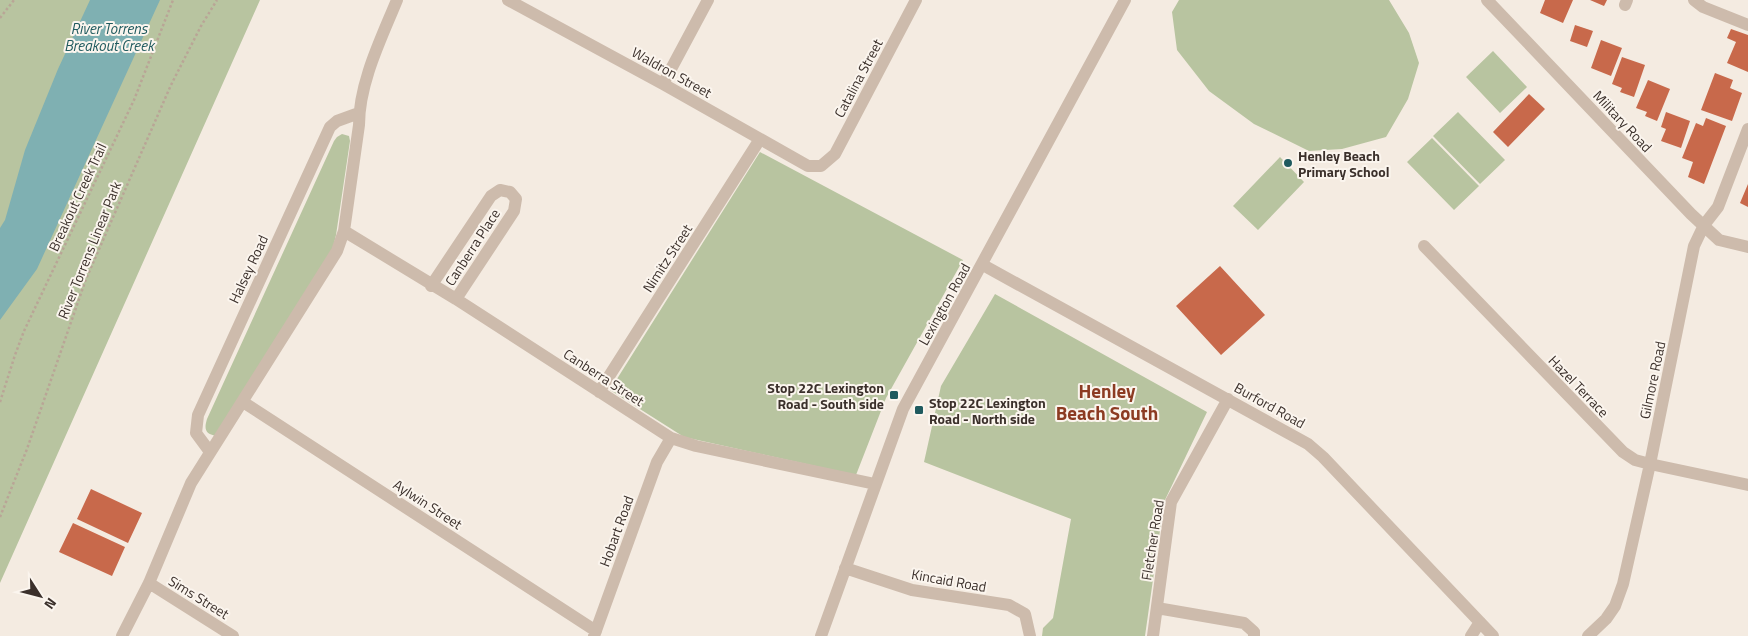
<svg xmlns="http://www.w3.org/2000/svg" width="1748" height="636" font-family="'Titillium Web',sans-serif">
	<rect width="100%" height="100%" fill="#f4ebe1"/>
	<path fill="#b8c4a0" d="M0,0H260L0,583Z
		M1179,0H1389L1409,33L1419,63L1408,99L1386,137L1342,149L1309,151L1254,124L1209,91L1177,50L1172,12Z
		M1493,51L1527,87L1500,113L1466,77Z
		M1458,112L1505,160L1480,184L1433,136Z
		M342,134L349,136L350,141L336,235L333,248L216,436C205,434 204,429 207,419L334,141L337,137Z
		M1432,138L1479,186L1454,210L1407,162Z
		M760,152L963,260L886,398L856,475L684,437L610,390Z
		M1280,157L1304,182L1258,230L1233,206Z
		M995,294L1207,412L1164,502L1145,636H1042L1043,628L1053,618L1071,519L924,462L941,386Z"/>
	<path fill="#7fb0b2" d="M90,0H160L37,269L0,320V228L5,220L25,150L58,69Z"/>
	<path fill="#c8694b" d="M1545,0H1573L1563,23L1540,13Z
		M1590,0H1607L1604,6Z
		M1575,25L1593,31L1587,47L1570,41Z
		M1731,29L1748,35V72L1727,63L1736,42L1727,38Z
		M1601,40L1622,48L1611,76L1591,68Z
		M1622,57L1645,65L1634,97L1620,92L1622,88L1612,84Z
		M1715,73L1733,80L1730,88L1742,93L1732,121L1701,110Z
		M1648,80L1670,89L1657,121L1645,116L1647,112L1636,108Z
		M1529,94L1545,109L1508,147L1493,132Z
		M1666,112L1690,121L1681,148L1661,141L1666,129L1661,127Z
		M1706,118L1726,126L1704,184L1688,177L1693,162L1682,158L1696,123L1703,126Z
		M1748,184V207L1740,203Z
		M1220,266L1265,315L1221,355L1176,306Z
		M91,489L142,513L128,543L77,519Z
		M73,523L125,547L112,576L59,552Z"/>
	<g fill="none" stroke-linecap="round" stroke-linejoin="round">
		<path stroke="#b9a596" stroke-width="2.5" stroke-dasharray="2.5 2.5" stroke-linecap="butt" d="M0,18L14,0
			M0,402L15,355L24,331L134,100L173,0
			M0,517L27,449L86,279L171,85L201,26L217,0"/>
		<path stroke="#cdbbac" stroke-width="12" d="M508,0L663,84L808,166H821L835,154L916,0
			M1487,0L1691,214L1719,240L1748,247
			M1694,0L1703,7L1748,25
			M1625,5L1627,0
			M663,84L708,0
			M344,231L456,299L671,438L696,446L875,484
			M1424,246L1623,452L1635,460L1650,464L1748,485
			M983,265L1308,444L1323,457L1493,636
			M431,286L491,196L500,190L510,192L516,199L514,211L456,299
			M599,392L760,139
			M243,402L596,631
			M210,452L196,433L198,415L330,127L337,121L359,113
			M845,568L912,590L1009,605L1025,614L1030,636
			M149,583L233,636
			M1157,608L1244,623L1254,632V636
			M122,636L149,583L191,483L337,251L344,231L359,125C359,83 381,39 397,0
			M594,636L657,462L671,438
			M821,636L903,409L1125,0
			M1153,636L1171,502L1228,399
			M1471,636L1480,622
			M1588,636L1606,619L1615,606L1623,584L1650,464L1694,246L1704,225L1718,207L1748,129"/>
	</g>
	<g fill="#1f5a5e" stroke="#fbf5ee" stroke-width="2">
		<circle cx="1288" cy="163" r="5"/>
		<rect x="889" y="390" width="10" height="10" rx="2.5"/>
		<rect x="914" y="405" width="10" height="10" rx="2.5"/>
	</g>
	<g text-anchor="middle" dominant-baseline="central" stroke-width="4" stroke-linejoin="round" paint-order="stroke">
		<g font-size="14" fill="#3b302b" stroke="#fbf5ee">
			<text transform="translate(672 72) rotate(29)">Waldron Street</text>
			<text transform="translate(858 78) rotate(-62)">Catalina Street</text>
			<text transform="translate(1623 121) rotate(47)">Military Road</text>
			<text transform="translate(77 197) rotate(-65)">Breakout Creek Trail</text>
			<text transform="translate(472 247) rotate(-57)">Canberra Place</text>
			<text transform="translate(89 250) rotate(-68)">River Torrens Linear Park</text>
			<text transform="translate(667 258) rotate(-57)">Nimitz Street</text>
			<text transform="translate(248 269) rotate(-65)">Halsey Road</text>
			<text transform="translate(944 304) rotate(-61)">Lexington Road</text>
			<text transform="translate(604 377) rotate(33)">Canberra Street</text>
			<text transform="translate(1652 380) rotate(-78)">Gilmore Road</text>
			<text transform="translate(1579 386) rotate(46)">Hazel Terrace</text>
			<text transform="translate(1270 405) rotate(29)">Burford Road</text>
			<text transform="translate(428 504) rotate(33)">Aylwin Street</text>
			<text transform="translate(616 531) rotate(-70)">Hobart Road</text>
			<text transform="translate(1152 540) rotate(-81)">Fletcher Road</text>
			<text transform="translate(949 580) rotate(10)">Kincaid Road</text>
			<text transform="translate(199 597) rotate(32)">Sims Street</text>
		</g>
		<g font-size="14" font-weight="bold" fill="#3b302b" stroke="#fbf5ee" text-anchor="start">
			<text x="1298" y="155">Henley Beach<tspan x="1298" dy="16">Primary School</tspan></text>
			<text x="884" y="387" text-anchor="end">Stop 22C Lexington<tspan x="884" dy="16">Road - South side</tspan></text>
			<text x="929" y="402">Stop 22C Lexington<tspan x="929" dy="16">Road - North side</tspan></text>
		</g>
		<g font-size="15" font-style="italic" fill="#1f5a5e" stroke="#fbf5ee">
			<text x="109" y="28">River Torrens<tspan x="109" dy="17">Breakout Creek</tspan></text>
		</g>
		<g font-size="19" font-weight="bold" fill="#8c3b22" stroke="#fbf5ee">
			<text x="1107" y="390">Henley<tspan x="1107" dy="22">Beach South</tspan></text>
		</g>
	</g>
	<g transform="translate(40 596) rotate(126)" stroke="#fbf5ee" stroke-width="4" paint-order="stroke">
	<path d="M0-4L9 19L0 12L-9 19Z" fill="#3b302b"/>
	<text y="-8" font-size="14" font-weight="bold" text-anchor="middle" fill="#3b302b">N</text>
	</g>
</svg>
